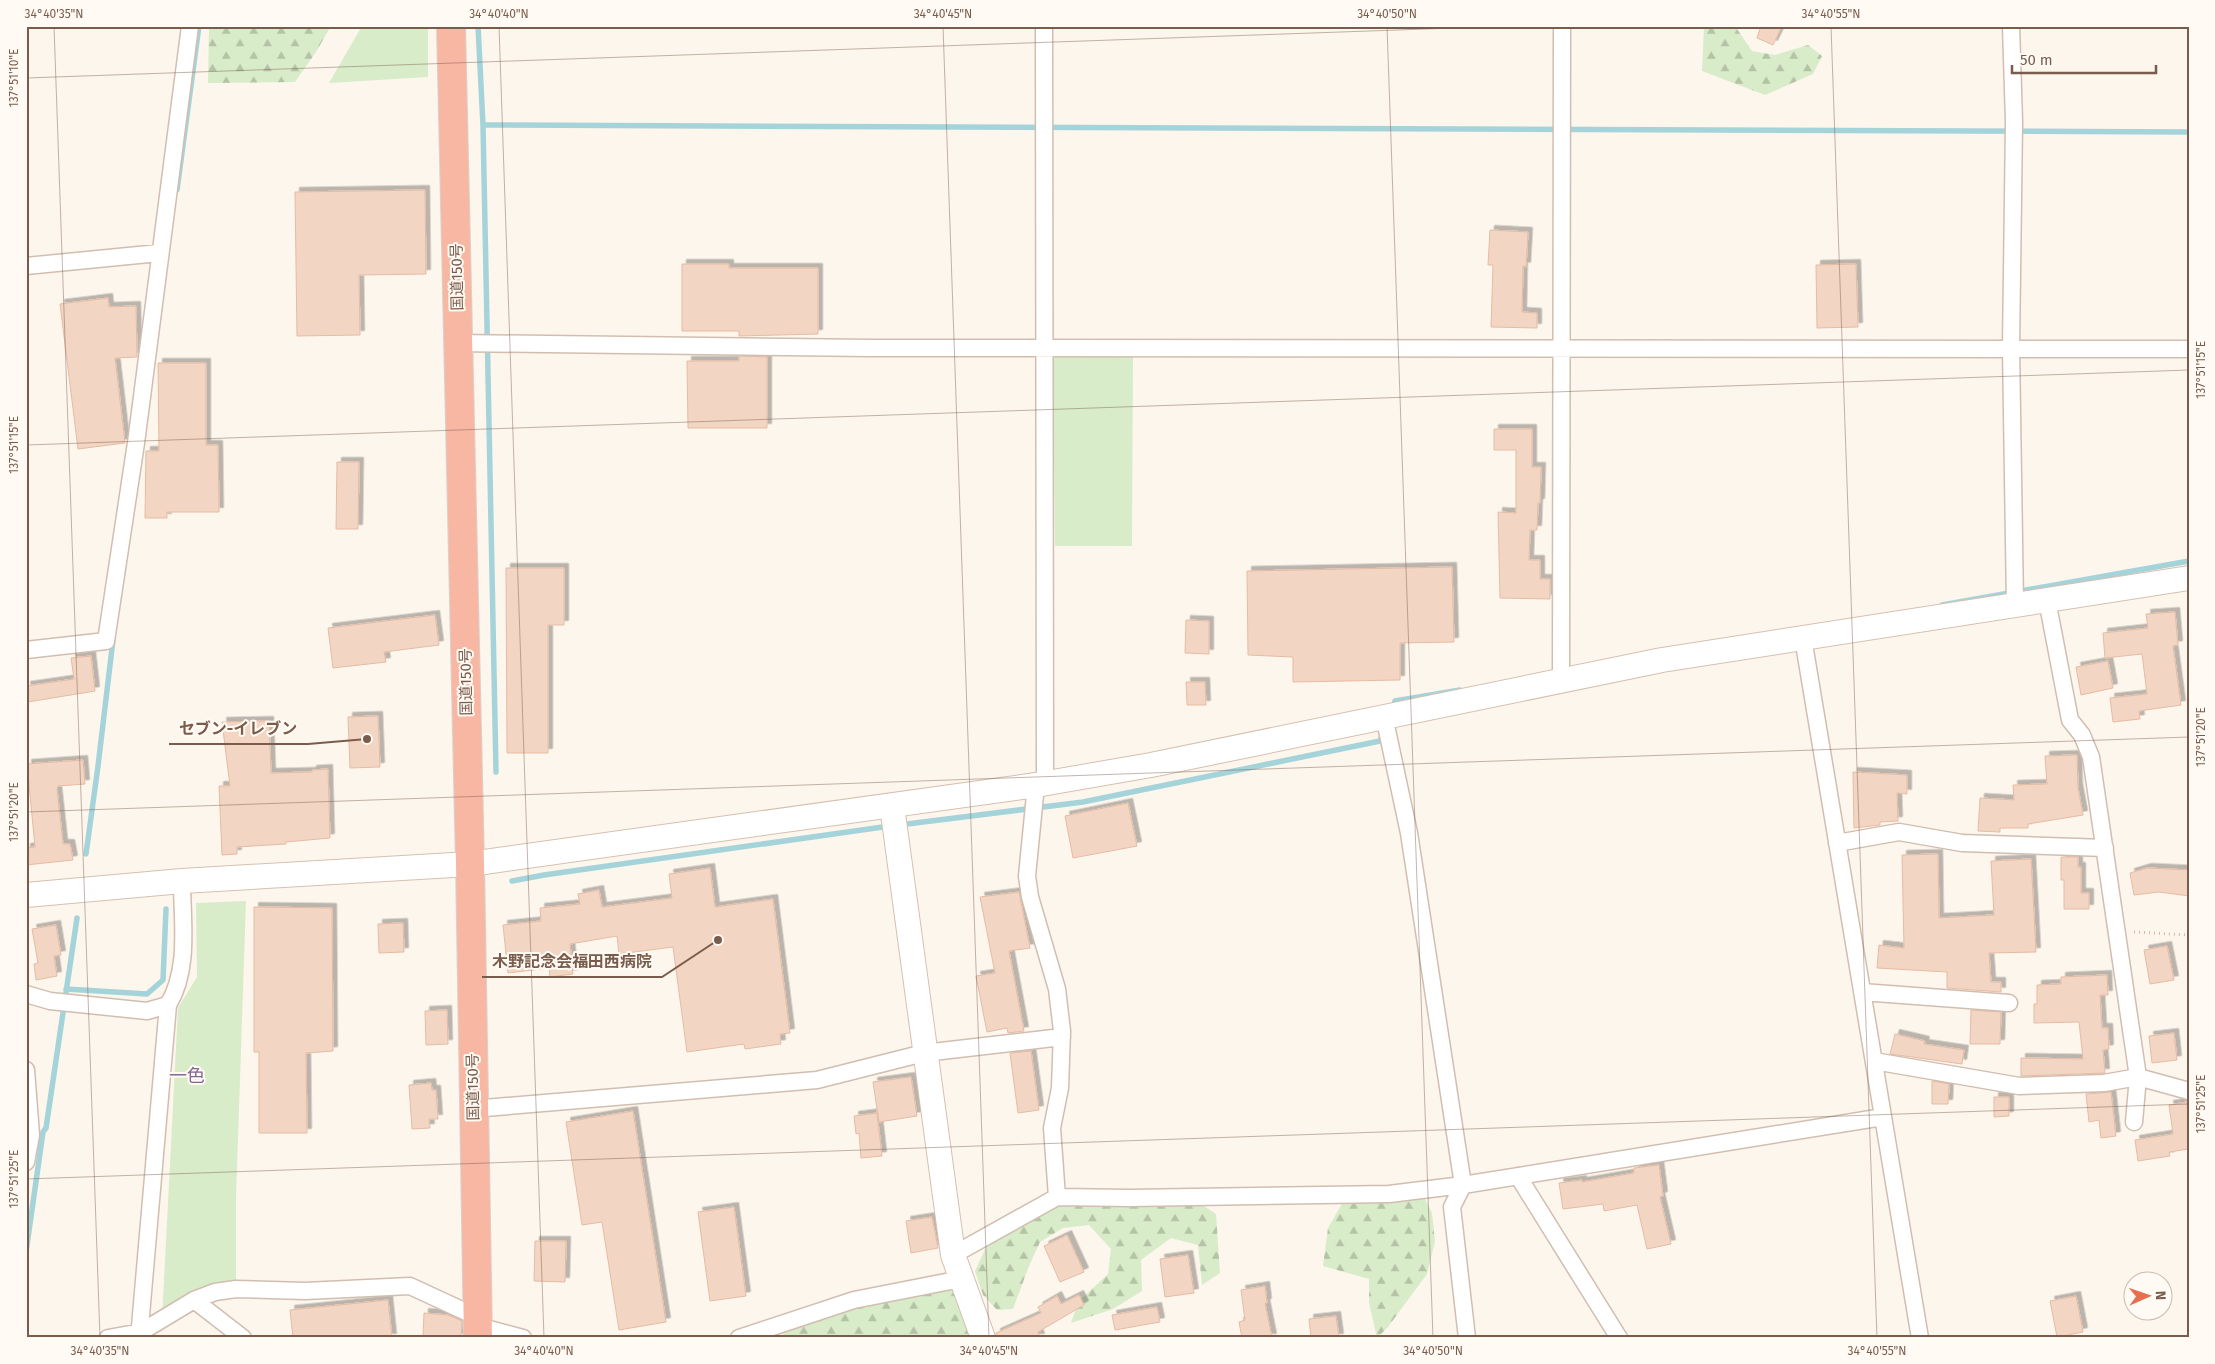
<svg xmlns="http://www.w3.org/2000/svg" width="2215" height="1364" font-family="'Fira Sans','Noto Sans JP',sans-serif">
	<defs>
		<pattern id="forest-firs" width="22" height="20" patternUnits="userSpaceOnUse" patternTransform="scale(1.25)"><rect width="22" height="20" fill="#d8ecc9"/><path d="M5 1l3.5 6h-7zM16 11l3.5 6h-7z" fill="#b4c2a5"/></pattern>
		<filter id="shadow"><feDropShadow dx="4.5" dy="-4.5" stdDeviation="0" flood-color="#0004"/></filter>
	</defs>
	<rect width="100%" height="100%" fill="#fdf6ec"/>
	<path fill="#d8ecc9" d="M362,26H428V77L329,83Z
		M1053,357H1133L1132,546H1055Z
		M246,901L236,1198V1289L162,1319L178,1008L197,977L196,903Z"/>
	<path fill="url(#forest-firs)" d="M209,26H331L316,52L295,82L208,83Z
		M1704,26H1735L1752,51L1775,55L1808,45L1822,56L1813,74L1765,95L1702,71Z
		M1421,1191L1432,1213L1435,1241L1427,1274L1388,1327L1377,1338L1369,1303V1279L1323,1266L1328,1228L1347,1195Z
		M1057,1197H1191L1216,1214L1220,1273L1202,1285L1198,1245L1171,1238L1141,1260L1142,1291L1113,1309L1071,1323L1078,1302L1108,1274L1111,1249L1089,1225L1063,1228L1040,1242L1029,1266L1013,1309L997,1310L983,1295L975,1271L994,1230Z
		M964,1287L983,1338H782L787,1322L835,1306Z"/>
	<g fill="none" stroke-linecap="round" stroke-linejoin="round">
		<path stroke="#a5d3da" stroke-width="5.5" d="M478,26L483,125L496,772
			M483,125L2189,132
			M177,190L199,26
			M1942,605L2189,561
			M1392,710L1395,701L1460,690
			M899,825L1083,802L1380,741L1383,733
			M86,854L98,766L113,640
			M512,881L544,875L890,826
			M66,989L147,994L163,980L166,909
			M26,1252L43,1132L46,1128L77,918"/>
	</g>
	<path fill="#f3d5c3" stroke="#e6bba3" filter="url(#shadow)" d="M1761,26H1782L1773,45L1757,38Z
		M425,190L426,274L359,275L360,335L297,336L295,192Z
		M1490,230L1528,232L1526,267L1523,266L1522,312L1537,313V328L1491,327L1493,265H1488Z
		M682,264H729V268H818V334L739,336V331H682Z
		M1856,264L1858,327L1817,328L1816,265Z
		M108,298L109,307L136,306L137,357L115,358L125,443L78,449L60,304Z
		M739,356L767,357V428H688L687,361H739Z
		M158,363H206V445H218L219,512H167V518H145L146,451H159Z
		M1494,429H1532V467H1541L1540,503H1538L1537,530H1530L1529,560H1540V579H1550V599L1500,598L1498,512L1516,513V450H1494Z
		M337,462H359L358,529H336Z
		M1452,567L1454,642L1400,643V680L1293,682V657L1248,655L1247,571Z
		M506,568H564V625H548V753H507Z
		M2175,612L2178,645L2173,646L2181,705L2139,711L2140,719L2113,722L2110,698L2147,694L2142,654L2105,658L2103,633L2148,628L2146,614Z
		M435,615L439,645L384,652L386,662L333,668L328,628Z
		M1186,620L1209,621V654L1185,653Z
		M91,656L95,691L28,702L26,686L74,679L71,658Z
		M2108,661L2113,688L2081,695L2076,667Z
		M1186,682H1205L1206,705H1187Z
		M378,716L380,767L350,768L348,717Z
		M269,721L271,773L312,772V770L328,769L330,838L286,842V844L237,847V854L222,855L219,786H230L222,722Z
		M2077,755L2078,788L2083,815L2028,824V828H2000V832L1978,831L1980,798L2014,800L2013,785L2047,784L2045,756Z
		M83,760L85,784L58,786L57,789L63,844H70L73,860L26,865V848L35,847L27,764Z
		M1853,772L1907,775V794L1897,793L1898,821L1880,822V825L1854,828Z
		M1128,803L1137,846L1073,858L1065,816Z
		M1938,854L1939,918L1994,915L1991,861L2031,859L2036,952L1989,953L1991,982H2001V992L1947,988V972L1877,968L1879,945L1904,948L1902,855Z
		M2061,857H2078V867H2081V893H2089V909H2064V880H2061Z
		M710,868L715,907L773,899L790,1033L780,1034L781,1044L745,1049L744,1044L687,1052L673,947L619,954L617,936L570,944L573,974L550,977L549,968L508,973L503,925L541,921L540,908L580,904L578,894L599,890L602,907L672,898L669,874Z
		M2147,868L2189,870V896L2159,892L2134,895L2130,873Z
		M1019,892L1030,948L1009,951L1024,1031L1008,1033L1007,1028L987,1032L976,976L995,973L980,897Z
		M254,907L332,908L333,1051L306,1053L307,1133H259V1052H254Z
		M403,923L404,952L379,953L378,924Z
		M56,925L61,955L54,956L57,976L36,980L34,964L38,963L32,929Z
		M2167,946L2174,980L2150,984L2144,950Z
		M2107,975L2108,995H2100L2102,1028H2108L2109,1049L2103,1050L2105,1073L2021,1076V1058L2083,1059L2079,1022L2034,1023V1004H2037V985L2061,984V977Z
		M447,1010L448,1044L426,1045L425,1011Z
		M1971,1010L2001,1012L2000,1044H1970Z
		M2174,1033L2177,1060L2152,1063L2149,1036Z
		M1895,1034L1925,1041L1924,1044L1964,1050L1962,1064L1890,1054Z
		M1031,1051L1039,1110L1018,1113L1010,1053Z
		M911,1077L917,1116L879,1122L873,1082Z
		M1932,1081L1949,1084L1948,1104H1932Z
		M431,1083L432,1090H436L438,1119H429L430,1128L412,1129L409,1085Z
		M2111,1092L2116,1136L2101,1138L2099,1120L2089,1122L2086,1094Z
		M1994,1097H2009V1116L1994,1117Z
		M2187,1102L2189,1149L2169,1152L2170,1156L2138,1161L2135,1140L2173,1134L2169,1105Z
		M633,1111L666,1322L619,1330L602,1222L582,1225L566,1122Z
		M877,1113L882,1156L861,1158L859,1133L856,1134L854,1116Z
		M1659,1165L1663,1196L1660,1197L1671,1244L1647,1249L1637,1205L1604,1211L1603,1204L1563,1209L1559,1183L1582,1180V1182L1634,1173V1168Z
		M734,1207L746,1296L710,1301L698,1212Z
		M932,1217L938,1248L911,1253L906,1221Z
		M1067,1235L1084,1272L1060,1282L1044,1246Z
		M535,1241H566L565,1282L534,1281Z
		M1188,1255L1194,1293L1165,1297L1160,1259Z
		M1265,1286L1267,1303H1265L1272,1338H1242L1239,1322L1245,1320L1241,1290Z
		M1079,1295L1084,1305L1038,1332L1040,1338H996V1333L1041,1313L1038,1307L1057,1296L1061,1304Z
		M2076,1296L2083,1332L2057,1337L2050,1301Z
		M388,1300L392,1338H293L290,1310Z
		M1157,1307L1160,1322L1115,1330L1112,1315Z
		M424,1313L448,1315L462,1321L461,1338L423,1336Z
		M1336,1316L1339,1338H1311L1309,1319Z"/>
	<g fill="none" stroke-linecap="round" stroke-linejoin="round">
		<defs>
			<path id="street" d="M1044,26L1045,784
				M2011,26L2014,122L2011,348L2015,605
				M26,266L159,253
				M458,343L871,348L2189,349
				M2047,600L2070,720L2082,735L2091,757L2138,1077L2189,1091
				M1803,638L1920,1338
				M26,650L106,641L136,443L190,26
				M1561,679L1562,26
				M1384,716L1409,833L1463,1185L1452,1207L1467,1338
				M1837,843L1899,832L1962,843L2105,848
				M1862,992L2009,1003
				M26,994L50,1001L147,1011L168,1005C190,969 182,921 182,881
				M1874,1061L2019,1086L2104,1083L2138,1077L2134,1122
				M26,1070L31,1135L26,1162
				M473,1109L817,1080L924,1053L1062,1037
				M1518,1176L1619,1338
				M1057,1197L1130,1198L1389,1194L1463,1185L1883,1117
				M953,1255L1057,1197L1052,1128L1060,1088L1062,1031L1057,989L1030,897L1027,876L1036,785
				M194,1300L243,1338
				M478,1326L523,1338
				M108,1338L141,1332L194,1300L215,1292L236,1289L305,1291L410,1286L477,1317
				M139,1338L168,1005
				M739,1338L854,1300L961,1279"/>
			<path id="secondary" d="M892,806L953,1255L983,1338
				M26,895L182,881L470,864L1036,785L1151,765L1662,660L2189,578"/>
			<path id="highway" d="M451,26L470,864L478,1338"/>
		</defs>
		<use href="#street" stroke="#d1beb0" stroke-width="19"/>
		<use href="#secondary" stroke="#d6c0b0" stroke-width="26"/>
		<use href="#highway" stroke="#dad1cd" stroke-width="30"/>
		<path stroke="#d9b8a5" stroke-width="3" stroke-dasharray="1 4" stroke-linecap="butt" d="M2134,932L2189,935"/>
		<use href="#street" stroke="#fff" stroke-width="16"/>
		<use href="#secondary" stroke="#fff" stroke-width="24"/>
		<use href="#highway" stroke="#f7b7a3" stroke-width="28"/>
	</g>
	<path fill="none" stroke="#7a5c4d" stroke-width="1" stroke-opacity="0.45" d="M54,26L100,1338M499,26L544,1338M943,26L989,1338M1387,26L1433,1338M1831,26L1877,1338M26,78L1512,26M26,445L2189,370M26,812L2189,737M26,1179L2189,1104"/>
	<g text-anchor="middle" dominant-baseline="central" stroke-width="4" stroke-linejoin="round" paint-order="stroke">
		<g font-size="15" fill="#7a5c4d" stroke="#fffaf3">
			<text transform="translate(457 277) rotate(-91)">国道150号</text>
			<text transform="translate(466 682) rotate(-91)">国道150号</text>
			<text transform="translate(473 1087) rotate(-91)">国道150号</text>
		</g>
		<g font-size="18" fill="#846695" stroke="#fffaf3">
			<text x="187" y="1076">一色</text>
		</g>
	</g>
	<path fill="none" stroke="#7a5c4d" stroke-width="2" d="M367 739L308 744H169M718 940L662 977H482"/>
	<g fill="#7a5c4d" stroke="#fffaf3" stroke-width="2">
		<circle cx="367" cy="739" r="5"/>
		<circle cx="718" cy="940" r="5"/>
	</g>
	<g font-size="16" text-anchor="middle" font-weight="bold" fill="#7a5c4d" stroke="#fffaf3" stroke-width="4" stroke-linejoin="round" paint-order="stroke">
		<text x="238" y="734">セブン-イレブン</text>
		<text x="572" y="967">木野記念会福田西病院</text>
	</g>
	<rect width="2215" height="1364" fill="none" stroke="#fffaf3" stroke-width="55"/>
	<g transform="translate(2148 1296) rotate(88)"><circle r="24" fill="#fffaf3" stroke="#cabbb1"/>
	<path d="M0-4L9 19L0 12L-9 19Z" fill="#e76f51"/>
	<text y="-8" font-size="14" font-weight="bold" text-anchor="middle" fill="#7a5c4d">N</text>
	</g>
	<path d="M2012 65v8h144v-8" fill="none" stroke="#7a5c4d" stroke-width="2.5"/>
	<text x="2020" y="65" font-size="15" fill="#7a5c4d" stroke="#fffaf3" stroke-width="4" paint-order="stroke">50 m</text>
	<rect x="28" y="28" width="2160" height="1308" fill="none" stroke="#7a5c4d" stroke-width="2"/>
	<g font-size="12" text-anchor="middle" fill="#7a5c4d">
		<text x="54" y="18">34°40'35"N</text>
		<text x="499" y="18">34°40'40"N</text>
		<text x="943" y="18">34°40'45"N</text>
		<text x="1387" y="18">34°40'50"N</text>
		<text x="1831" y="18">34°40'55"N</text>
		<text transform="translate(14 78) rotate(-90)" y="4">137°51'10"E</text>
		<text transform="translate(2201 370) rotate(-90)" y="4">137°51'15"E</text>
		<text transform="translate(14 445) rotate(-90)" y="4">137°51'15"E</text>
		<text transform="translate(2201 737) rotate(-90)" y="4">137°51'20"E</text>
		<text transform="translate(14 812) rotate(-90)" y="4">137°51'20"E</text>
		<text transform="translate(2201 1104) rotate(-90)" y="4">137°51'25"E</text>
		<text transform="translate(14 1179) rotate(-90)" y="4">137°51'25"E</text>
		<text x="100" y="1355">34°40'35"N</text>
		<text x="544" y="1355">34°40'40"N</text>
		<text x="989" y="1355">34°40'45"N</text>
		<text x="1433" y="1355">34°40'50"N</text>
		<text x="1877" y="1355">34°40'55"N</text>
	</g>
</svg>
